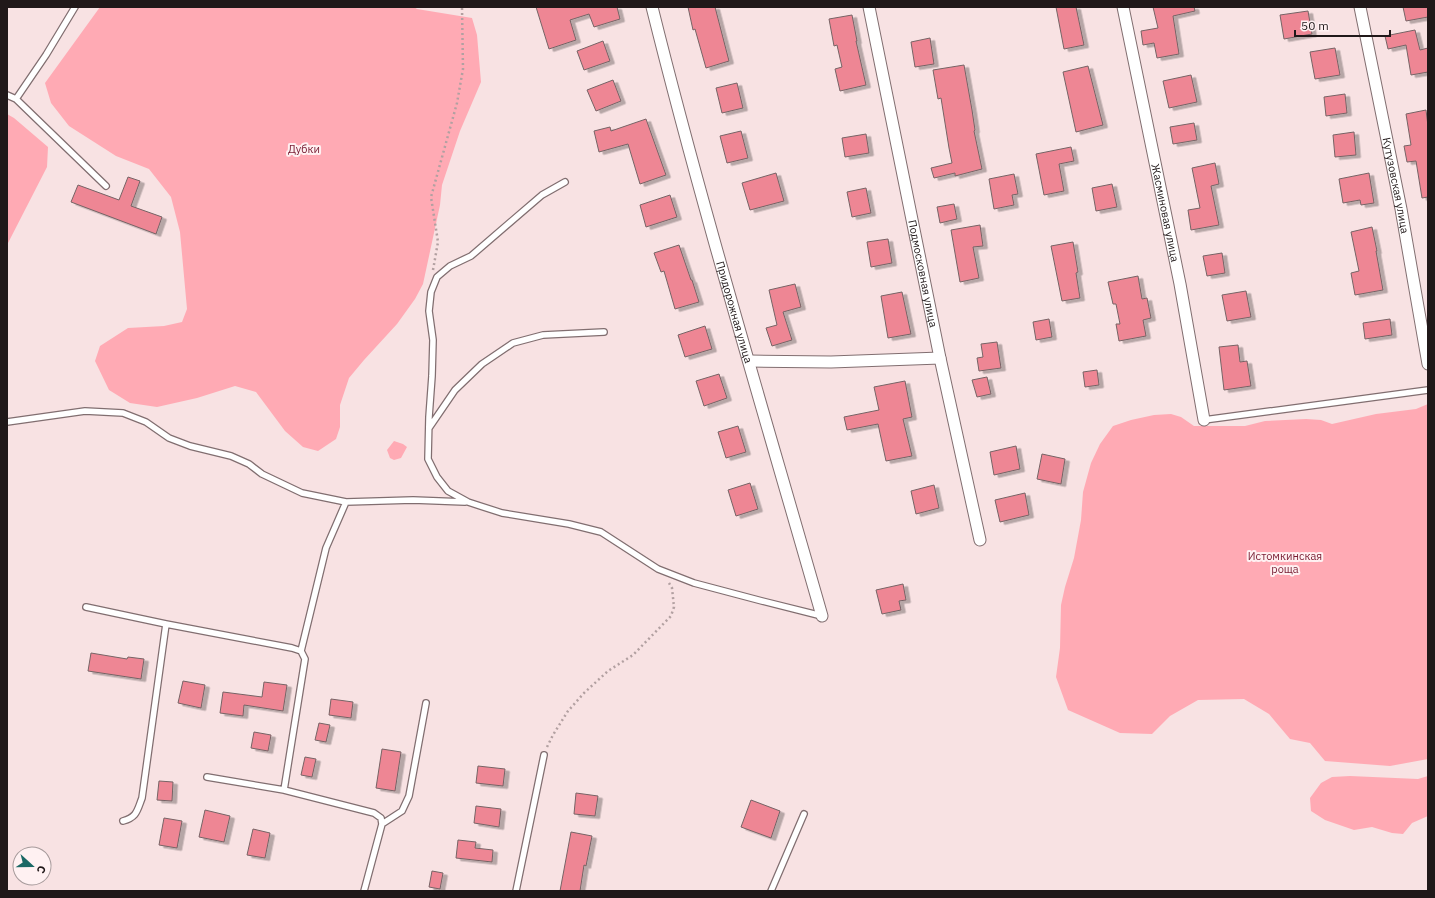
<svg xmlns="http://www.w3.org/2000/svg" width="1435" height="898" font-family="'IBM Plex Sans',sans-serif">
	<defs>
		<filter id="shadow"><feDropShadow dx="4.5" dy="2.5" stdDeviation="0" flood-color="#0004"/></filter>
	</defs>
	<rect width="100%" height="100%" fill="#f8e2e3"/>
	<path fill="#ffaab4" d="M100,7H414L417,9L472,18L477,35L481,82L460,131L442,185L440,205L423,284L415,299L397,324L364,360L349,378L340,405V427L336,439L318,451L303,447L285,431L256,392L235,386L197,398L157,407L130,403L109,390L95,361L100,346L128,328L164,326L182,322L187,309L180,232L171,197L149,169L116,156L69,126L51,103L45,83Z
		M7,114L14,118L48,147L47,167L7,245Z
		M1428,404V759L1390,766L1325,761L1310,743L1290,739L1269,714L1244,699L1198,700L1170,716L1152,734L1120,733L1068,710L1056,677L1060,648L1061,605L1065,587L1074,558L1081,520L1083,492L1091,463L1100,444L1113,426L1131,420L1154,415L1171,414L1181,417L1194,426H1245L1265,421L1306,419L1321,420L1332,424L1376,414L1416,409Z
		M394,441L403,444L407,447L401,458L394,460L390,458L387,450Z
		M1350,776L1418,779L1428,776V816L1412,823L1403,834L1392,833L1372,827L1354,830L1325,820L1311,811L1310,798L1321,783L1332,777Z"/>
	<path fill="#ee8694" stroke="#766365" filter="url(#shadow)" d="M536,7H617L620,19L594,27L589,14L570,20L576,40L549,49Z
		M688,7H715L729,61L706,68L695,29L693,30Z
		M1056,7H1076L1084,45L1064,49Z
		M1153,7H1194L1195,11L1173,16L1179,54L1157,58L1154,43L1143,45L1141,31L1158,28Z
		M1403,7H1428V17L1406,21Z
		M1308,11L1312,34L1284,39L1280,15Z
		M852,15L857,41H856L866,85L840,91L835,69L842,67L837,45L834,46L829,19Z
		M1415,30L1420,50L1428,48V72L1411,75L1406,45L1388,49L1385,36Z
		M930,38L934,64L915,67L911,42Z
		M603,41L610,61L584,70L577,51Z
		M1335,48L1340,75L1315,79L1310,52Z
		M964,65L972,110L975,130L974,131L982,169L955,176V173L934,178L931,168L952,163L949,148L941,98L938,99L933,70Z
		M1088,66L1103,125L1076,132L1063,72Z
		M1191,75L1197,102L1169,108L1163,81Z
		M613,80L621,101L596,111L587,90Z
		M737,83L743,108L722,113L716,88Z
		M1345,94L1347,113L1326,116L1324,97Z
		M1426,110L1428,126V197L1422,198L1416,161L1407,162L1404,146L1411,145L1406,114Z
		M646,119L666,175L640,184L628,144L599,152L594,131L610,127L611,131Z
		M1194,123L1197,140L1173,144L1170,127Z
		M741,131L748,158L727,163L720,136Z
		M1354,132L1356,155L1335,157L1333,135Z
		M866,134L869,153L845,157L842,138Z
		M1071,147L1074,161L1059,164L1064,191L1044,195L1036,154Z
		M1215,163L1219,184L1211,186L1219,225L1191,230L1188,210L1200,208L1192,168Z
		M776,173L784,201L750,210L742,183Z
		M1369,173L1374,203L1361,205L1360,200L1343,203L1339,179Z
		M1014,174L1018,194L1012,195L1014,205L994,209L989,179Z
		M128,177L140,181L131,206L162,217L156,234L71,202L78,185L119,200Z
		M1112,184L1117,207L1096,211L1092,188Z
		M866,188L871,213L852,217L847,192Z
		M670,195L677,217L646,227L640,205Z
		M954,204L957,219L940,223L937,207Z
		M980,225L983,246L973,247L979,278L960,282L951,230Z
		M1372,227L1377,251H1376L1383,290L1355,295L1351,273L1359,271L1351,232Z
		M888,239L892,263L871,267L867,242Z
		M1073,242L1078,272L1076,273L1080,298L1062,301L1051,246Z
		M679,245L691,280H692L699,302L675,309L664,271L661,272L654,253Z
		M1222,253L1225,273L1207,276L1203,256Z
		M1138,276L1142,299L1147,298L1151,318L1143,320L1146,336L1119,341L1116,324H1120L1116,304H1113L1108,282Z
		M795,284L801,307L783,312L792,340L772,346L766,328L777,325L769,290Z
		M1246,291L1251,317L1227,321L1222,295Z
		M902,292L911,334L888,338L881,296Z
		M1049,319L1052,337L1036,340L1033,322Z
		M1390,319L1392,335L1365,339L1363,323Z
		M705,326L712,349L685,357L678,335Z
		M997,342L1001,368L979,371L977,358L983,357L981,344Z
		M1238,345L1240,362L1247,361L1251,386L1224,390L1219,347Z
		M1097,370L1099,385L1085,387L1083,372Z
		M719,374L727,398L704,406L696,381Z
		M987,377L991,394L977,397L972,380Z
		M905,381L912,417L903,419L912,456L886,461L878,424L847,430L844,417L879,410L874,387Z
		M738,426L746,452L726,458L718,432Z
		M1016,446L1020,469L994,475L990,452Z
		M1042,454L1065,459L1061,484L1037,479Z
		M750,483L758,509L736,516L728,490Z
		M934,485L939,508L916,514L911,491Z
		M1025,493L1029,515L1000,522L995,500Z
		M903,584L906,600L899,601L901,610L882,614L876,590Z
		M91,653L127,659L128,657L144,659L141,679L88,671Z
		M183,681L205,685L201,708L178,703Z
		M264,682L287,685L283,711L244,705L243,716L220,713L223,692L262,697Z
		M331,699L353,702L351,718L329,715Z
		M319,723L330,725L326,742L315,740Z
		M254,732L271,735L268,751L251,748Z
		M382,749L401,752L395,791L376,788Z
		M305,757L316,759L312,777L301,775Z
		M478,766L505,769L503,786L476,783Z
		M159,781L173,782L172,801L157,800Z
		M576,793L598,796L595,816L574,814Z
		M751,800L780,811L771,838L741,827Z
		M476,806L501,809L499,827L474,823Z
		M205,810L230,816L224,842L199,837Z
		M164,818L182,821L177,848L159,845Z
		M253,829L270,833L265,858L247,855Z
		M571,832L592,836L586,866L584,865L580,891H560Z
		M458,840L476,842L475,848L493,850L492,862L456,858Z
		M432,871L443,873L440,889L429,887Z"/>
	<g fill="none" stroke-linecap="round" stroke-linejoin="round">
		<defs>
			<path id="service" d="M7,95L16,99L46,55L75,7
				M16,99L106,186
				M565,182L542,195L471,256L450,266L437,277L431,292L429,311L433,340L432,376L429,417L428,459L437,477L448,491L468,502L502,513L569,524L601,532L658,569L694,583L762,601L822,616
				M1204,420L1428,390
				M7,422L85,411L123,413L146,422L169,438L190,446L231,456L249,464L262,474L302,493L346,502L413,500L465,502
				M429,428L455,390L482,364L513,343L543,335L604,332
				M86,607L166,624L292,648L301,651L305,659L284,790
				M301,651L326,548L346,502
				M207,777L284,790L374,813L381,818L382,824L364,891
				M123,821C137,817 137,811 142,798L166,624
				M382,824L402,811L409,796L426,703
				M516,891L544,755
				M771,891L804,814"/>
			<g id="minor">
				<path id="s1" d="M652,7C703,212 764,413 822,616"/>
				<path id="s2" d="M869,7L940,358L980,540"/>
				<path id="s3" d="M1123,7L1180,284L1204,420"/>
				<path id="s4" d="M1360,7L1401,209L1428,364"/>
				<path d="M750,361L831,362L940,358"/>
			</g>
		</defs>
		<use href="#service" stroke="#816e70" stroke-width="8"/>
		<use href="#minor" stroke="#816e70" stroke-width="13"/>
		<path stroke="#b2a0a1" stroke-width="2.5" stroke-dasharray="2 3" stroke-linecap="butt" d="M433,270L438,242L431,197L457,103L463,69L462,7
			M547,747L553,735L568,711L584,693L608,671L633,655L671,616L674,607L672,588L669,583"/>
		<use href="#service" stroke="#fff" stroke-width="5.5"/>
		<use href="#minor" stroke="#fff" stroke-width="11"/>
	</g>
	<g text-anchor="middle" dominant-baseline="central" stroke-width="4" stroke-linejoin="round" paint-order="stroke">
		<g font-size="11" fill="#771b31" stroke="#fff1f2">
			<text x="304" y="149">Дубки</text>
			<text x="1285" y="556">Истомкинская<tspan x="1285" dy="13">роща</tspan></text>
		</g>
		<g font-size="11" fill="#201819" stroke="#fff1f2">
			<text stroke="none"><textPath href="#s4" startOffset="182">Кутузовская улица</textPath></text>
			<text stroke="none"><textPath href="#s3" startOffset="210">Жасминовая улица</textPath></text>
			<text stroke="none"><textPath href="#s2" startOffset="272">Подмосковная улица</textPath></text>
			<text stroke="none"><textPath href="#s1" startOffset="316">Придорожная улица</textPath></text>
		</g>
	</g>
	<rect width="1435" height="898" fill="none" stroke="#201819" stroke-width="16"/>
	<g transform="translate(32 866) rotate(111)"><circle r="19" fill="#fff1f2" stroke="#a69a9b"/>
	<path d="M0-3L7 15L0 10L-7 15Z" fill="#1b6865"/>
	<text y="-6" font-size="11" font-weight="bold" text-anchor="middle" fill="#201819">С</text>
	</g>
	<path d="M1295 30v6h95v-6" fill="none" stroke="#201819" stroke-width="2"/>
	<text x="1301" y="30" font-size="12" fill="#201819" stroke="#fff1f2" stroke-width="3" paint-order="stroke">50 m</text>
</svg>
